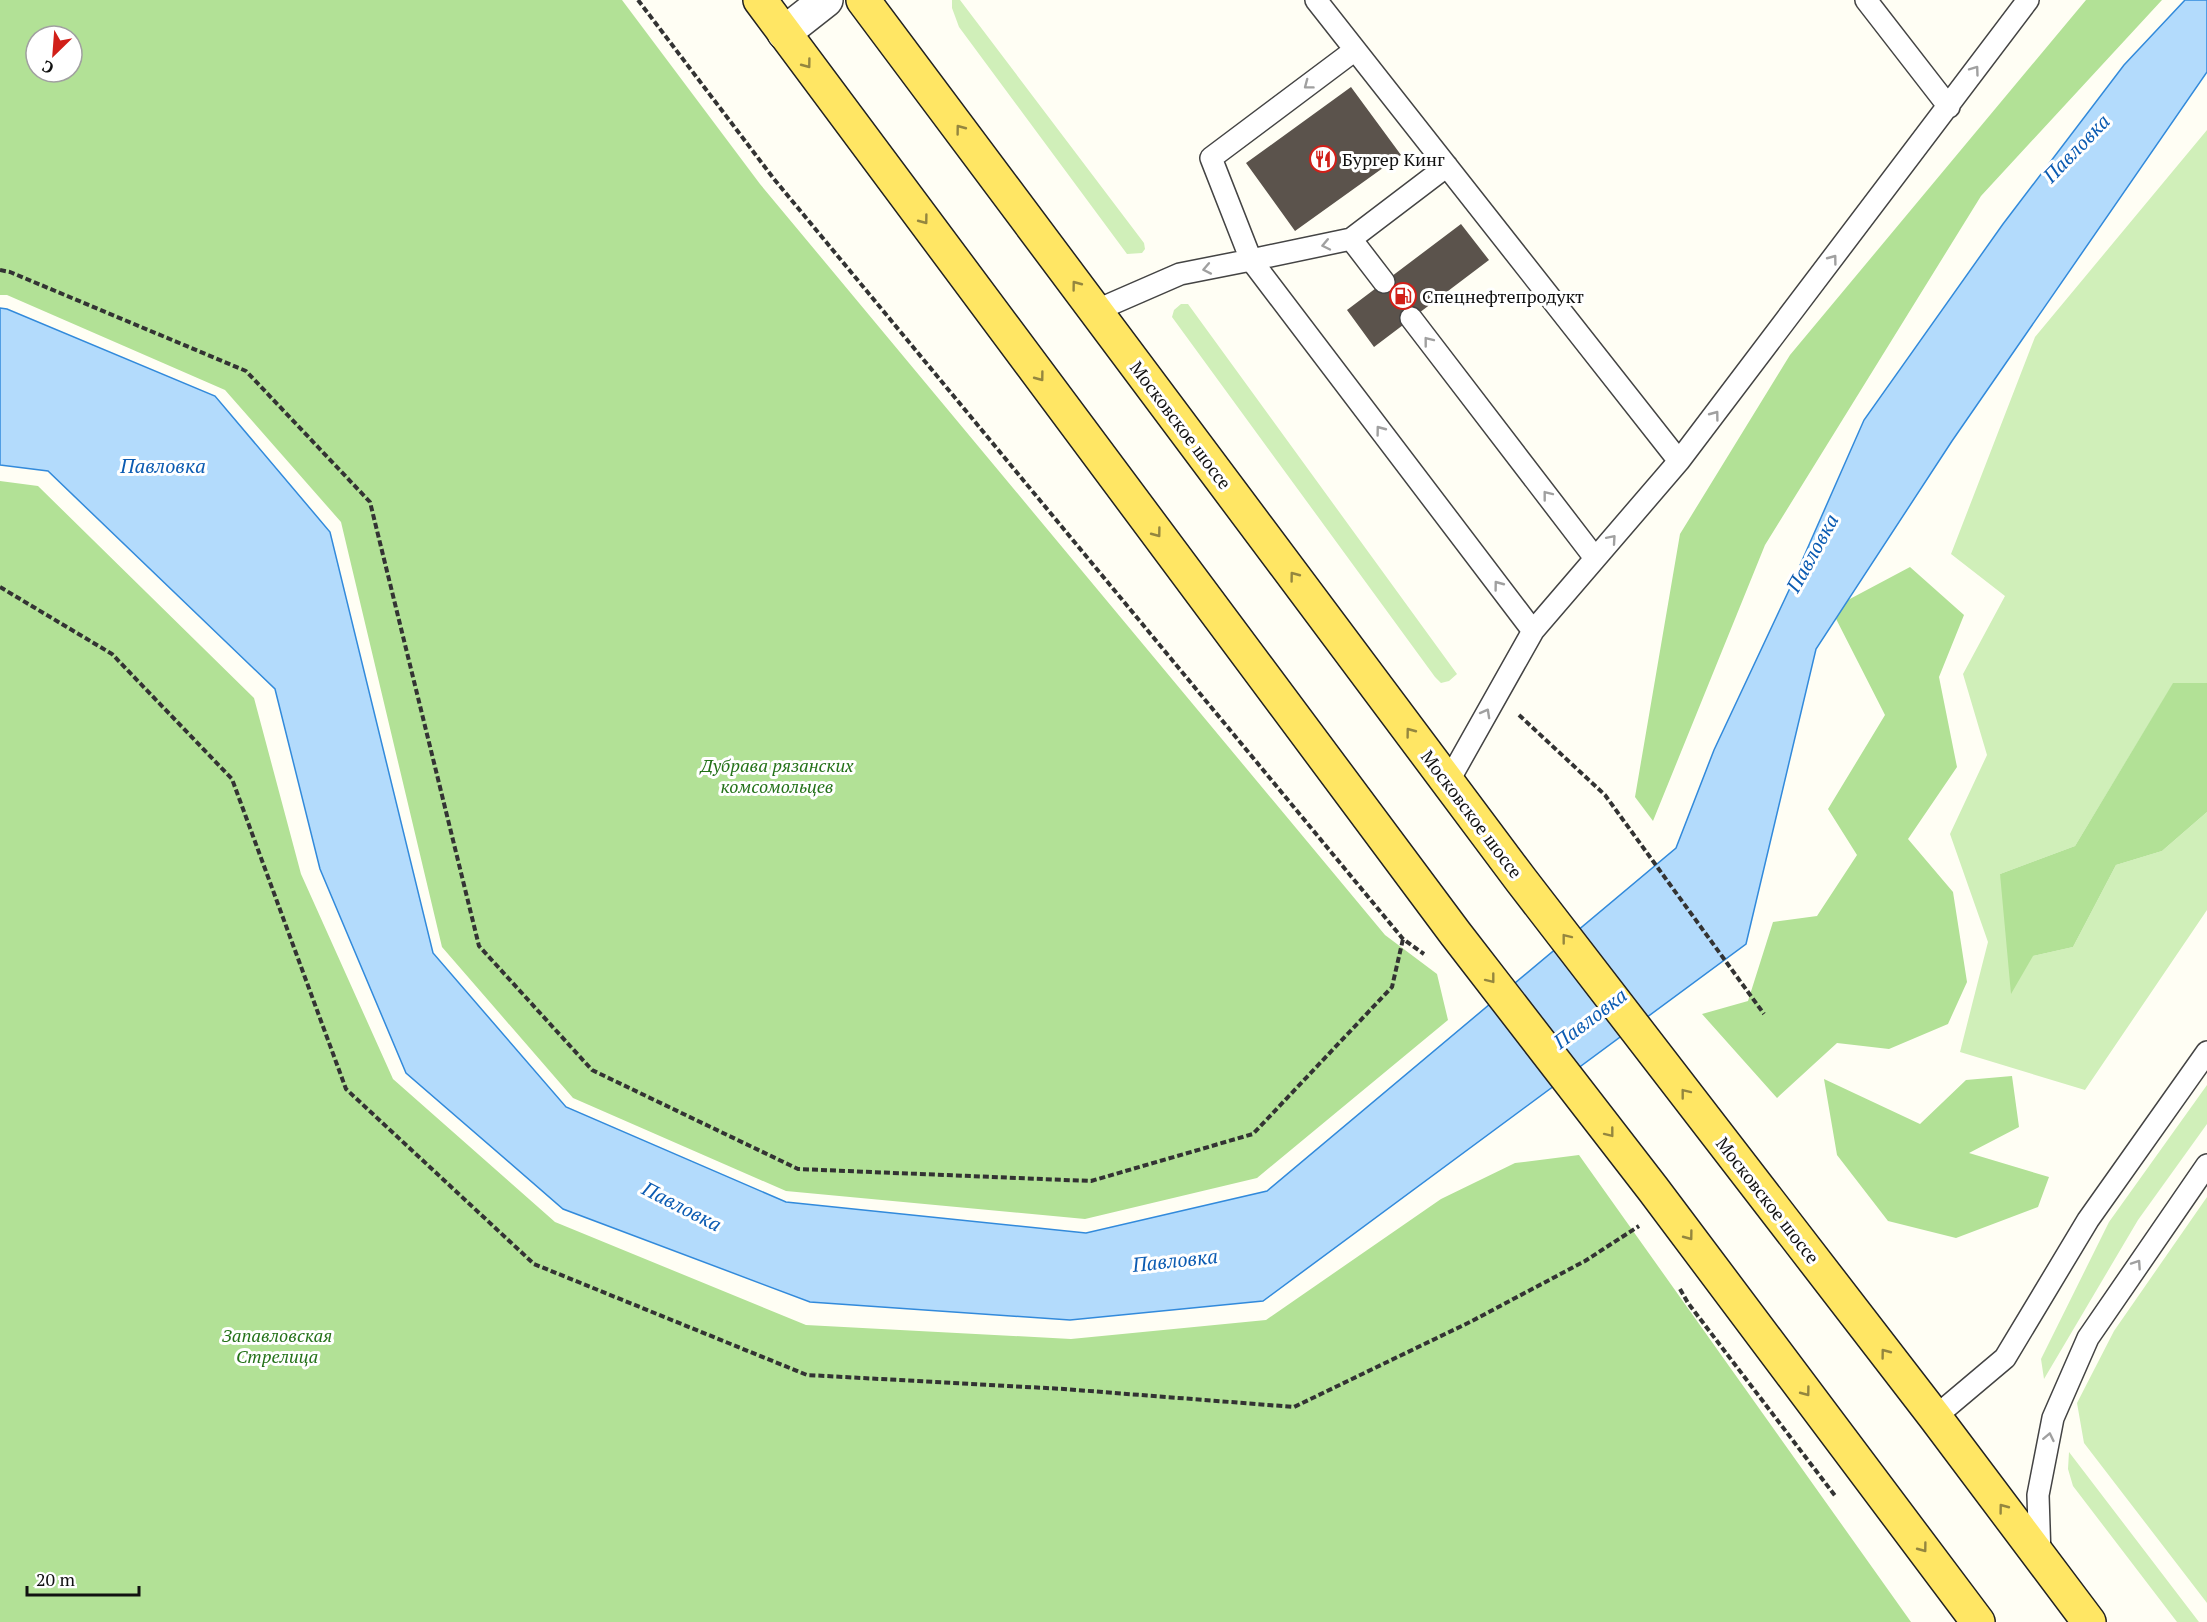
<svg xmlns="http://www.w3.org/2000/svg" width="2207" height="1622" font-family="'PT Serif',serif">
	<rect width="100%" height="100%" fill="#fffef4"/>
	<path fill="#d0efb9" d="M952,0H960L1144,243L1145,249L1142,253L1127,254L959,27L952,8Z
		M2207,130V683L2173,684L2075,846L2000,874L2033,956L2073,947L2116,865L2162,851L2207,812V910L2085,1090L1960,1052L1988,942L1950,834L1987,755L1963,674L2005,596L1951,554L2035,337Z
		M1181,304H1188L1457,674L1449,681L1441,683L1435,677L1172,317L1174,310Z
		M2207,1085V1124L2138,1220L2044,1379L2041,1359L2109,1222Z
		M2207,1197V1603L2084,1443L2077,1403L2114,1331Z
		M2069,1452L2199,1622H2177L2073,1486L2068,1469Z"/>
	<path fill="#b2e196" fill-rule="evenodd" d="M0,0H622L760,184L1385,935L1437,974L1448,1020L1257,1178L1085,1219L786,1191L573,1098L442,947L341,522L225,390L7,295H0ZM36,36H72V72H36Z
		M2086,0H2162L1981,196L1765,545L1653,821L1635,797L1680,534L1790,355Z
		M0,481L38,486L254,698L301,874L393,1079L555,1222L806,1325L1071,1339L1266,1320L1441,1199L1515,1163L1579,1155L1911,1622H0Z
		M1910,567L1964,615L1939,677L1957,767L1908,839L1953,892L1967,982L1948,1024L1889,1049L1837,1043L1777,1098L1702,1014L1748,1001L1773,922L1817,916L1857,855L1828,809L1885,715L1831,609Z
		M2173,683H2207V812L2162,851L2116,865L2073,947L2033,956L2011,994L2000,874L2075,846Z
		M2012,1076L2019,1127L1969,1153L2049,1177L2038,1207L1956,1238L1888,1221L1837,1155L1824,1079L1920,1124L1966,1080Z"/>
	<path fill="#b3dbfc" stroke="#328adb" stroke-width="1.5" d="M2185,0H2207V72L1952,441L1816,649L1746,944L1263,1301L1070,1320L810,1302L563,1209L406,1073L320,869L275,689L48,471L0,465V308L7,309L215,396L330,532L433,953L566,1107L786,1202L1086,1233L1267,1191L1676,848L1714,750L1790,588L1864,420L2003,224L2124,65Z"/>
	<path fill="#5b534c" d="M1351,87L1401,155L1295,231L1246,163Z
		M1461,224L1489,260L1374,347L1347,310Z"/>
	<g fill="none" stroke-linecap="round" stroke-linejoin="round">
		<defs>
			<path id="service" d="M1316,0L1679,461
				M1866,0L1949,107
				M1355,50L1211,158L1251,260L1351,239L1384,282
				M1351,239L1447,166
				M1095,311L1180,274L1251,260L1533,631
				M1411,318L1595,558
				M1448,782L1533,631L1679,461L2028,0
				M1935,1417L2005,1358L2088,1220L2207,1052
				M2040,1557L2038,1495L2053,1418L2088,1338L2207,1165"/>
			<path id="minor" d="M784,33L826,0"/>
			<path id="primary" d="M760,0L1455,933L1653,1189L1978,1622
				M863,0L1521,880L1935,1417L2089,1622"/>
		</defs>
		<use href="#service" stroke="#444" stroke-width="24"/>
		<use href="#minor" stroke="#444" stroke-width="36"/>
		<use href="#primary" stroke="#222" stroke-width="36"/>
		<path stroke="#333" stroke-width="4" stroke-dasharray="6 3" stroke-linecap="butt" d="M638,0L774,179L1403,939L1424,954
			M0,270L10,272L246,371L370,502L479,946L592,1070L798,1169L1091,1181L1253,1134L1392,987L1403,939
			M0,587L112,654L232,779L346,1089L534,1264L807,1375L1064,1389L1294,1407L1470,1322L1585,1261L1639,1226
			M1519,715L1605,795L1764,1014
			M1680,1289L1688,1303L1836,1497"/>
		<use href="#service" stroke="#fff" stroke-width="21"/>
		<use href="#minor" stroke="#fff" stroke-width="33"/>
		<use href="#primary" stroke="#ffe664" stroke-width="33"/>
	</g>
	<defs><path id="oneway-chevron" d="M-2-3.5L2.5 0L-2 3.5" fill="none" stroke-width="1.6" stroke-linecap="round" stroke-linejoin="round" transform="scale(1.5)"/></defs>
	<g stroke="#94863f">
		<use href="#oneway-chevron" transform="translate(807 64) rotate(53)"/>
		<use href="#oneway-chevron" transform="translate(960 129) rotate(-127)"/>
		<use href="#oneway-chevron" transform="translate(924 220) rotate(53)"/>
		<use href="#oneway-chevron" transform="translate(1076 285) rotate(-127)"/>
		<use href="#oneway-chevron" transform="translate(1040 377) rotate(53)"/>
		<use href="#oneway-chevron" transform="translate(1157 533) rotate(53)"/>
		<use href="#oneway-chevron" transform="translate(1294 576) rotate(-127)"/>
		<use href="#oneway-chevron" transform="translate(1410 732) rotate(-127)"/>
		<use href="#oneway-chevron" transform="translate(1566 938) rotate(-128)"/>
		<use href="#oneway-chevron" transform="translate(1491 979) rotate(52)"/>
		<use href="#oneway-chevron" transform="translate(1685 1093) rotate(-128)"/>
		<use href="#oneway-chevron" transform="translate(1610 1133) rotate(52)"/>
		<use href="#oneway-chevron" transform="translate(1689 1236) rotate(53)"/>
		<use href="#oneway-chevron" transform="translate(1885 1353) rotate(-127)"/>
		<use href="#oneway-chevron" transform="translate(1806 1392) rotate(53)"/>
		<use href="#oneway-chevron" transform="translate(2003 1508) rotate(-127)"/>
		<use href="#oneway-chevron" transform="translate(1923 1548) rotate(53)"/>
	</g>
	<g stroke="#a0a0a0">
		<use href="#oneway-chevron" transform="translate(1975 70) rotate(-54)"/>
		<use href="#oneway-chevron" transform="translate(1308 85) rotate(143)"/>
		<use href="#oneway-chevron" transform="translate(1326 245) rotate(168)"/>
		<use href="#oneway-chevron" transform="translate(1833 259) rotate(-53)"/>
		<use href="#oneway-chevron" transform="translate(1207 269) rotate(169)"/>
		<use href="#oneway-chevron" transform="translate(1428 341) rotate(-128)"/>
		<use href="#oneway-chevron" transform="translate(1715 415) rotate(-53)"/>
		<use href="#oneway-chevron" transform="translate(1380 430) rotate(-127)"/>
		<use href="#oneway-chevron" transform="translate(1547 495) rotate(-128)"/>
		<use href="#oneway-chevron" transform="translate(1612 539) rotate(-49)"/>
		<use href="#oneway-chevron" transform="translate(1498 585) rotate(-127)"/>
		<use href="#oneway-chevron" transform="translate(1486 713) rotate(-61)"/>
		<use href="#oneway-chevron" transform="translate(2137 1264) rotate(-56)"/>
		<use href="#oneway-chevron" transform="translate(2049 1437) rotate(-78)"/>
	</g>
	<defs>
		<symbol id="restaurant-ring" viewBox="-11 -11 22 22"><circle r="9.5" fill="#fff" stroke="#d11f18" stroke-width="1.5"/><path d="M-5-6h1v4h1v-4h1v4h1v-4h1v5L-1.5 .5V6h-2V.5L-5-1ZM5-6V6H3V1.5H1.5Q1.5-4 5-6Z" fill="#d11f18"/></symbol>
		<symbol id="fuel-ring" viewBox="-11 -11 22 22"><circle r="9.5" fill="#fff" stroke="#d11f18" stroke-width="1.5"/><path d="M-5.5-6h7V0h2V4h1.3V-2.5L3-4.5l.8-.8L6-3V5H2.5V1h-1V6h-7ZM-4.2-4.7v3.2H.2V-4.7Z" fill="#d11f18"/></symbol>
	</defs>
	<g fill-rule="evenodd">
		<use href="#restaurant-ring" x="1308" y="144" width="30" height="30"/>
		<use href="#fuel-ring" x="1388" y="281" width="30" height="30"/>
	</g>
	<g text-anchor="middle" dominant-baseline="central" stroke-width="6" stroke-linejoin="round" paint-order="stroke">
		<g font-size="18" fill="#111" stroke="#fff" text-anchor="start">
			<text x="1342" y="159">Бургер Кинг</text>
			<text x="1422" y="296">Спецнефтепродукт</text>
		</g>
		<g font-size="18" fill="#111" stroke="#fff">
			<text transform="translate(1181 425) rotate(53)">Московское шоссе</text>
			<text transform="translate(1472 814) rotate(53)">Московское шоссе</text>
			<text transform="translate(1768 1200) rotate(52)">Московское шоссе</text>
		</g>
		<g font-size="18" font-style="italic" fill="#237118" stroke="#fff">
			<text x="777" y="765">Дубрава рязанских<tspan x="777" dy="21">комсомольцев</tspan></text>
			<text x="277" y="1335">Запавловская<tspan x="277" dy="21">Стрелица</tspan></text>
		</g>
		<g font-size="20" font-style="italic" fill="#0b5bb2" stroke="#fff">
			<text transform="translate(2076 148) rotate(-46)">Павловка</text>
			<text x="163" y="465">Павловка</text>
			<text transform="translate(1812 553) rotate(-61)">Павловка</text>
			<text transform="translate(1590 1018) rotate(-37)">Павловка</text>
			<text transform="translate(682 1206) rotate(27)">Павловка</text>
			<text transform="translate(1175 1260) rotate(-6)">Павловка</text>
		</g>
	</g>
	<g transform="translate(54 54) rotate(205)"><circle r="28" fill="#ffffff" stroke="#a0a0a0" stroke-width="1.5"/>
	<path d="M0-4.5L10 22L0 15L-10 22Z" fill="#d11f18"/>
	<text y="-9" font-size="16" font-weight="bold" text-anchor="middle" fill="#111111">С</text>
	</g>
	<path d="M27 1586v9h112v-9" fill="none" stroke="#111111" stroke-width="3"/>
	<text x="36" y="1586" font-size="18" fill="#111111" stroke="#ffffff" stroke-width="4.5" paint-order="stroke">20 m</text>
</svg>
